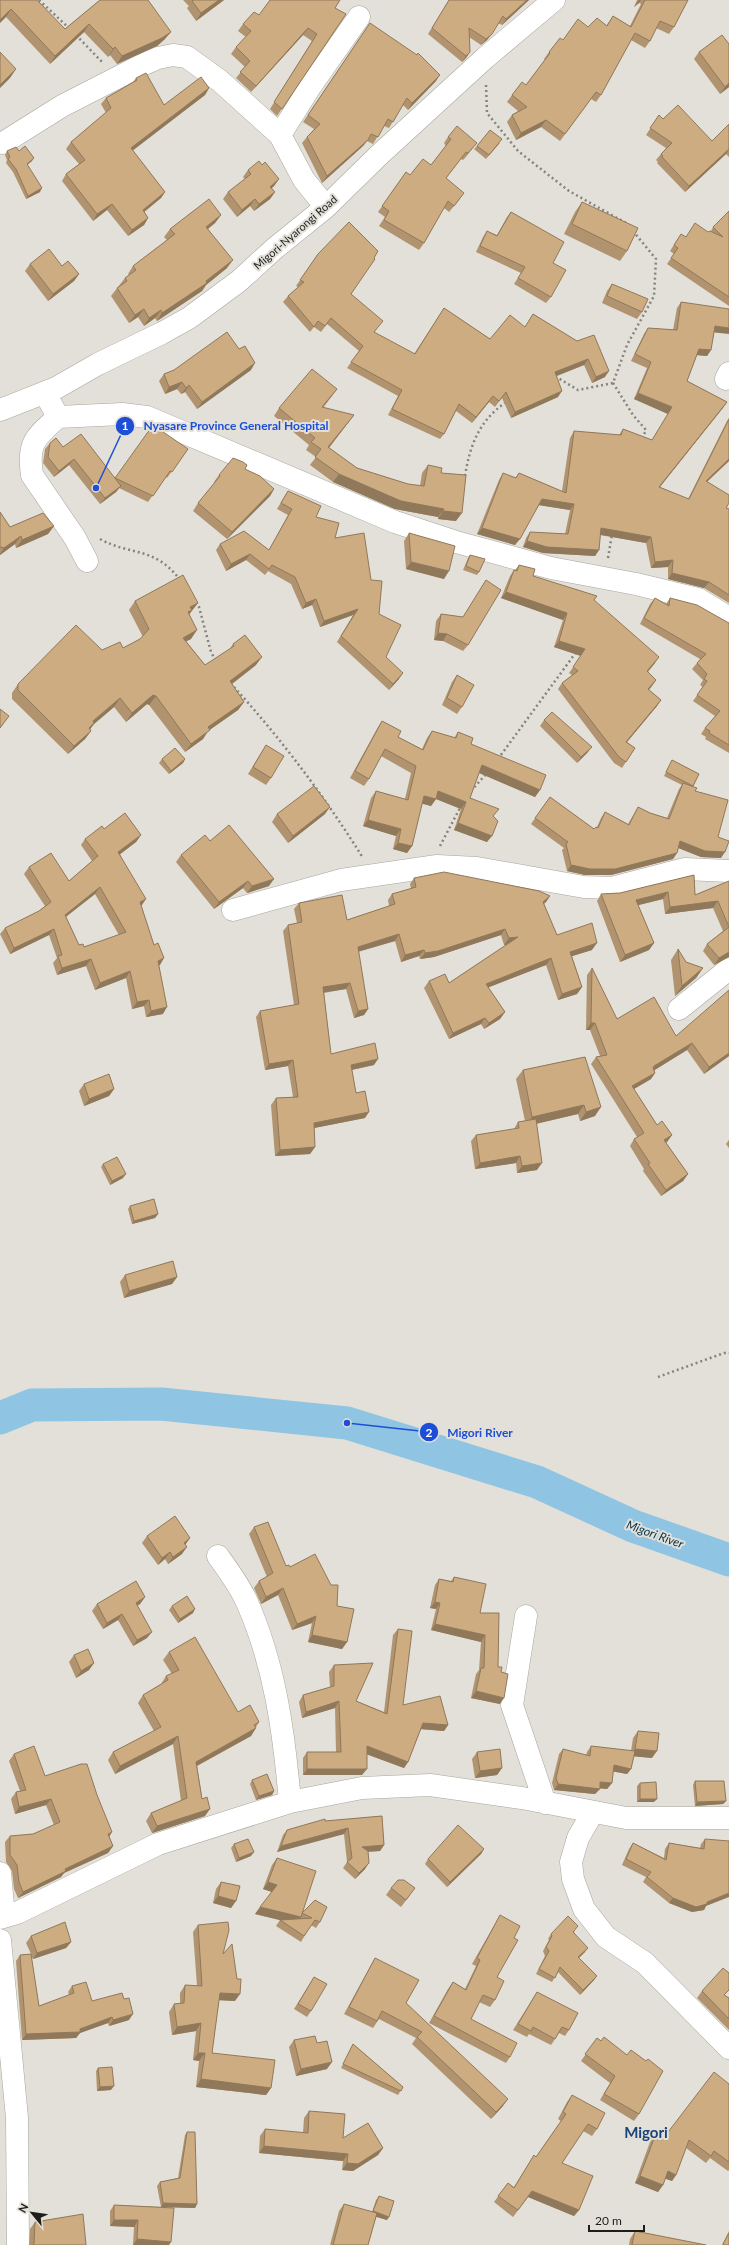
<svg xmlns="http://www.w3.org/2000/svg" width="729" height="2245" font-family="Lato,sans-serif">
	<rect width="100%" height="100%" fill="#e2e0d8"/>
	<g fill="none" stroke-linecap="round" stroke-linejoin="round">
		<path stroke="#90c4e3" stroke-width="33" d="M0,1418L32,1405L161,1404L347,1423L537,1482L633,1526L729,1560"/>
		<defs>
			<path id="minor" d="M280,135L310,87L359,17
				M3,143L62,106L142,65L158,58L173,55L187,57L220,81L280,135L304,180L326,207
				M726,379L729,373
				M45,393L58,417L122,414L147,417L395,522L456,542L551,568L636,584L698,599L729,618
				M0,410L56,388L98,364L162,333L189,318L239,281L274,249L326,207L378,156L485,58L554,0
				M58,417C36,437 27,442 32,475L75,538L87,561
				M233,910L341,880L437,866L477,868L584,887L612,888L685,869L729,871
				M679,1009L729,969
				M218,1556C228,1570 239,1585 246,1600C275,1664 284,1733 290,1802
				M526,1616L512,1705L545,1803
				M593,1812L578,1838L571,1862L573,1879L584,1909L606,1937L645,1963L729,2048
				M0,1873L4,1916
				M0,1918L17,1913L158,1844L290,1802L362,1788L430,1785L522,1798L626,1818H729
				M0,1940L17,2118L18,2245"/>
		</defs>
		<use href="#minor" stroke="#a7a69e" stroke-width="23"/>
		<path stroke="#84837d" stroke-width="2.5" stroke-dasharray="2 3" stroke-linecap="butt" d="M39,0L70,29
			M76,35L103,63
			M486,85L487,113L518,151L569,191L626,223
			M555,379L558,378L578,390L613,383L627,345L654,296L656,259L633,231
			M613,383L633,415L646,430L642,439
			M465,476C470,445 479,421 505,403
			M100,539C130,556 155,546 180,580
			M608,558L612,534
			M196,602L199,607L211,652L216,661
			M234,687C282,740 325,797 363,858
			M498,759L577,651
			M471,791L487,773
			M440,846L461,806
			M658,1377L724,1353H729"/>
		<use href="#minor" stroke="#fff" stroke-width="22"/>
	</g>
	<path fill="#b1946f" fill-rule="evenodd" d="M0,0L65,29L100,0L165,39L157,46L117,64L110,55L108,57L84,32L50,64L6,17Z
		M183,0H224L196,21L187,8L189,6Z
		M449,0H529L502,25L498,23L487,40L481,45L469,37L470,52L466,58L462,62L428,34Z
		M637,0H688L674,27L669,34L656,28L650,41L645,48L631,40L601,95L596,102L591,99L560,141L541,127L516,140L507,122L512,115L518,111L507,102L512,95L526,85L545,60L544,59L549,52L563,40L588,27L606,26L613,16L630,26L641,4L639,3L634,7Z
		M335,8L346,14L277,116L270,109L312,41L303,35L251,92L236,78L245,67L231,54L236,47L246,37L238,31L243,24L259,15Z
		M370,23L436,81L408,110L403,105L389,128L384,126L373,144L367,141L363,146L322,183L302,143L307,137L314,129L303,122Z
		M699,52L729,87L720,94L694,59Z
		M136,78L164,105L209,88L205,95L132,150L165,192L161,198L144,212L148,218L144,225L128,236L107,210L93,221L62,181L66,174L79,164L66,149L71,142L106,113L101,104L106,98L133,82Z
		M659,115L663,119L712,141L729,124V157L726,154L685,192L657,163L658,162L656,160L666,148L646,135Z
		M448,137L472,149L463,160L461,159L446,178L460,199L449,212L444,208L424,243L419,250L379,226L385,217L378,212L406,172L410,175L431,165L446,146L444,143Z
		M500,143L486,159L474,149L477,146Z
		M7,151H19L32,161L27,165L40,192L26,199L13,172L6,163L7,160L5,155Z
		M262,165L279,179L274,186L272,188L275,192L270,199L254,211L250,206L237,217L223,199L228,192L245,179L243,177L248,170Z
		M582,202L627,251L620,261L564,234L575,212Z
		M729,211V306L667,264L674,254L670,251L677,240L686,236L708,232L711,231L713,227Z
		M511,212L553,263L551,297L546,303L514,284L521,273L476,252L483,237L487,231L497,235L507,217Z
		M221,215L215,223L208,229L227,268L206,285L202,291L157,321L155,318L144,326L138,317L129,323L111,296L125,278L129,275L128,274L133,266L167,240L164,237L170,229Z
		M318,254L351,294L378,327L374,332L414,354L444,308L490,339L525,327L533,314L577,341L605,377L592,383L584,365L557,376L558,397L511,418L502,398L495,407L489,402L472,423L456,411L444,434L440,439L388,415L398,396L347,368L359,351L327,324L321,332L314,327L310,332L283,302L288,296L298,287L296,286Z
		M30,264L62,266L79,274L74,281L48,301L25,271Z
		M612,284L642,312L637,319L602,303L607,291Z
		M681,302L714,333L711,350L707,356L697,355L687,381L727,402L660,487L688,499L727,421L729,418V461L707,482L726,508L729,509V603L704,588L668,579V567L651,568L646,543L600,535L599,550L595,556L543,553L523,547L526,538L530,532L565,534L570,510L539,505L515,545L477,534L499,480L503,473L515,478L519,473L562,491L570,438L574,431L619,435L623,429L652,440L668,414L634,399L647,368L631,361L644,334L648,328L673,330L677,308Z
		M239,349L251,370L197,409L185,392L181,394L177,389L165,394L159,381L164,374Z
		M337,389L323,408L354,415L329,448L357,468L408,484L420,486L422,473L428,465L441,473L456,521L438,519V517L395,509L333,482L310,465L316,457L306,450L309,445L274,416L279,408Z
		M50,443L63,447L115,478L188,449L167,478L166,477L148,502L119,488L116,492L100,504L69,465L54,477L43,463L45,449Z
		M245,469L274,489L270,496L227,539L193,511L198,503L215,483L214,482L219,475Z
		M288,491L316,517L371,580L379,614L386,657L399,679L389,690L337,642L353,615L320,627L312,605L302,609L291,584L268,571L265,575L246,560L226,571L216,550L220,544L269,550L288,515L277,509L284,497Z
		M0,512L10,527L54,526L48,534L16,548L15,544L0,555Z
		M409,533L444,579L406,569L404,541Z
		M470,555L479,572L477,575L463,570L468,558Z
		M519,565L533,576L594,600L655,663L648,672L656,680L649,690L661,700L657,706L627,742L635,748L622,768L614,763L558,689L562,683L572,675L569,673L581,656L554,647L563,620L501,598L510,576L514,570H515Z
		M486,580L468,645L463,651L443,641L434,640L436,621L441,614L463,617Z
		M655,598L666,604L670,598L729,623V753L705,739L706,737L701,734L705,728L715,716L693,701L703,687L700,685L703,680L692,669L697,663L700,659L640,624L650,604Z
		M135,601L198,603L189,614L191,639L186,641L205,665L229,650L233,644L256,665L232,684L244,702L238,710L208,731L203,739L185,752L149,705L147,704L126,722L114,707L94,724L90,729L91,731L85,739L68,754L12,699V693L18,684L102,650L123,648L140,639L143,637L129,610Z
		M457,675L462,707L457,714L442,705L452,682Z
		M544,720L588,752L577,763L540,726Z
		M382,721L398,737L422,749L427,738L432,731L454,738L458,732L471,744L540,790L535,797L479,773L470,798L494,816L487,842L454,830L461,809L436,799L431,806L422,803L412,846L407,853L393,849L396,836L363,826L371,798L376,791L405,799L411,773L381,756L369,779L364,786L350,778L378,727Z
		M266,745L271,778L266,785L248,774Z
		M162,759H185L183,763L169,774L159,763Z
		M672,760L699,774L693,787L718,837L721,858L701,857L678,848L677,853L673,859L611,875H585L567,871L562,850L564,848L531,824L550,797L594,829L597,827L601,818L605,812L628,824L638,807L650,813L667,818L679,789L682,785L664,776Z
		M277,814H325L288,843L272,822Z
		M104,829L141,835L136,842L120,854L142,905H141L160,965H159L163,1014L146,1017L144,1006L132,1009L126,978L95,990L86,966L57,975L53,963L57,958L49,935L10,954L0,934L5,928L39,911L45,906L24,874L29,867L69,881L92,861L81,845L85,839ZM95,894L119,935L84,947L79,945L66,917Z
		M210,841L269,886L247,893L243,888L214,909L176,862L181,855Z
		M694,875L695,895L729,881V957L714,965L703,951L707,944L723,931L713,908L665,914L663,899L638,905L654,943L649,950L620,962L597,901L601,894L620,893Z
		M414,878L550,896L546,902L544,904L557,935L592,950L572,956L582,987L577,994L558,1000L546,965L488,987L505,1012L500,1019L484,1029L481,1024L449,1039L424,988L429,981L449,983L506,945H504L501,935L434,957L420,959L419,956L401,962L395,941L358,952L368,1009L364,1015L354,1018L346,989L324,993L331,1054L374,1065L352,1070L356,1093L365,1118L314,1128L315,1147L310,1154L275,1156L271,1105L276,1098L293,1097L288,1066L265,1070L256,1017L260,1011L294,1005L283,931L288,925L297,923L294,909L299,903L347,920L389,906L388,900L392,894L411,889L410,884Z
		M678,949L686,962L703,968L696,978L675,996L671,960Z
		M592,968L617,1019L676,1036L729,1056L704,1074L687,1050L654,1070L655,1073L651,1079L634,1089L657,1125L672,1135L666,1143L688,1174L683,1181L661,1196L643,1171L644,1169L630,1146L634,1139L637,1137L591,1064L596,1057L600,1056L590,1030H586L587,975Z
		M585,1057L595,1116L580,1121L578,1114L536,1124L537,1170L517,1173L516,1163L475,1169L471,1141L476,1135L514,1129L518,1122L525,1121L516,1079L523,1070Z
		M84,1084L114,1089L109,1096L84,1106L79,1091Z
		M729,1140V1148L726,1144Z
		M103,1164L123,1178L110,1185L101,1167Z
		M130,1206L158,1214L155,1218L132,1224L128,1209Z
		M125,1275L177,1277L172,1284L124,1298L120,1282Z
		M254,1527L286,1566L290,1567L337,1606L347,1642L342,1649L308,1642L312,1623L292,1630L278,1595L261,1604L254,1588L259,1581L267,1577L249,1534Z
		M147,1536L190,1538L185,1545L182,1554L168,1564L165,1559L158,1565L142,1543Z
		M454,1577L480,1613L498,1667L501,1672L500,1704L471,1698L476,1674L479,1670L481,1642L431,1630L436,1609L430,1608L435,1585L439,1579L451,1581Z
		M145,1597L140,1604L137,1606L147,1638L133,1646L118,1620L103,1629L92,1611L97,1604Z
		M172,1606L193,1613L178,1623L169,1610Z
		M398,1629L403,1705L448,1725L444,1731L421,1729L408,1762L404,1768L367,1754L362,1775H303V1758L307,1752H336L335,1708L302,1718L299,1702L303,1695L330,1687L329,1672L334,1665L356,1701L384,1712L393,1635Z
		M169,1652L238,1712L259,1722L256,1727L251,1736L197,1766L205,1816L152,1833L146,1821L151,1813L181,1801L173,1744L115,1774L108,1760L113,1752L154,1731L138,1703L143,1695L161,1684L166,1676L172,1674L163,1660Z
		M74,1655L94,1663L89,1670L76,1678L69,1662Z
		M638,1731L652,1758L634,1756L631,1769L627,1774L613,1771L612,1783L607,1789L600,1788L595,1794L554,1790L552,1783L559,1754L563,1749L586,1755L587,1752L591,1746L631,1751L633,1738Z
		M477,1752L502,1768L497,1775L475,1778L472,1759Z
		M14,1754L45,1776L109,1837L113,1846L108,1853L64,1873L61,1877L18,1898L14,1889L12,1871L6,1862L5,1842L10,1836L33,1834L54,1825L46,1805L15,1814L11,1799L16,1792L20,1791L9,1761Z
		M252,1780L274,1791L272,1795L256,1800L250,1784Z
		M695,1781L726,1801L723,1804L695,1806L693,1785Z
		M640,1783L654,1802H637V1786Z
		M382,1816L384,1845L380,1851L368,1852L365,1869L355,1879L343,1868L347,1862L344,1834L277,1852L283,1835L287,1830L325,1821Z
		M705,1839L706,1906L704,1910L692,1912L669,1903L643,1882L646,1877L622,1865L629,1849L633,1843L664,1858L665,1849L669,1843L700,1848L701,1844Z
		M234,1844L251,1856L236,1862L231,1848Z
		M484,1849L481,1854L447,1887L425,1864L428,1859Z
		M277,1858L302,1914L315,1900L320,1922L316,1928L311,1925L301,1942L276,1926L280,1920L255,1914L272,1892L263,1889L272,1865Z
		M221,1882L236,1901L231,1908L213,1903L216,1889Z
		M391,1888L410,1895L401,1907L386,1895Z
		M500,1915L514,1938L497,1977L495,2000L490,2007L479,2002L471,2019L510,2057L506,2063L429,2023L448,1989L453,1982L465,1989L476,1966L472,1964Z
		M198,1925L223,1954L235,2001L219,2000L212,2053L271,2088L266,2095L196,2087L199,2061L193,2060L196,2031L172,2035L169,2012L174,2004L180,2003V1993L185,1985L197,1986L193,1932Z
		M575,1931L574,1932L585,1952L579,1958L597,1976L594,1980L580,1995L558,1972L552,1982L536,1974L545,1956L543,1951L549,1940L548,1939L551,1934Z
		M31,1936L71,1942L66,1948L33,1959L31,1956L39,2006L69,1995L68,1992L72,1986L92,2001L129,2020L109,2026L108,2023L80,2033L76,2038L22,2040L16,1961L20,1955L31,1954L26,1943Z
		M375,1958L406,2003L503,2106L491,2119L412,2044L416,2038L379,2019L373,2028L344,2014L371,1965Z
		M314,1977L311,2011L307,2017L294,2009Z
		M702,1991L725,1996L729,1998V2030L697,1998Z
		M537,1992L569,2030L565,2036L559,2033L551,2045L529,2034L527,2037L513,2030Z
		M597,2038L601,2041L627,2055L639,2114L634,2121L600,2100L610,2083L581,2061Z
		M294,2040L317,2043L327,2069L296,2076L289,2047Z
		M353,2044L403,2087L398,2095L341,2068Z
		M98,2068L111,2090L97,2091L96,2071Z
		M729,2084V2170L728,2171L710,2158L706,2163L686,2148L676,2175L672,2181L665,2178L663,2185L658,2192L635,2183L650,2142L655,2136L662,2140Z
		M572,2095L597,2129L592,2136L583,2131L562,2163L579,2210L574,2216L528,2197L513,2217L494,2202L508,2183L514,2187L534,2155L536,2157L561,2121L558,2119L567,2102Z
		M309,2111L343,2138L383,2148L378,2155L353,2171L342,2170L343,2161L259,2153L260,2136L265,2129L303,2133L304,2118Z
		M187,2132L197,2204L195,2208L161,2207L169,2245H133L134,2227L110,2226V2211L114,2205L161,2207L157,2186L160,2182L178,2178L185,2135Z
		M379,2196L387,2220L376,2217L368,2245H330L339,2211L344,2204L372,2212L376,2200Z
		M35,2222L86,2245H29L30,2229Z
		M635,2231L706,2245H629L630,2239Z
		M729,2231V2245H722Z"/>
	<path fill="#90785a" d="M219,0H224L196,21L201,13Z
		M527,0H529L502,25L506,19Z
		M639,0H641L639,3L634,7Z
		M11,9L6,17L0,23V20Z
		M89,24L84,32L50,64L55,56Z
		M308,28L303,35L251,92L256,86Z
		M171,32L165,39L157,46L117,64L122,56Z
		M492,34L487,40L481,45L486,39Z
		M115,47L110,55L108,57L113,49Z
		M470,52L466,58L462,62L466,56Z
		M16,69L10,78L0,88V85Z
		M440,75L436,81L408,110L412,103Z
		M729,83V87L720,94L725,87Z
		M209,88L205,95L127,155L131,148Z
		M546,120L541,127L516,140L521,133Z
		M368,140L363,146L322,183L327,176Z
		M477,143L472,149L463,160L468,153Z
		M729,149L726,154L685,192L689,186Z
		M34,158L32,161L24,167L27,164Z
		M279,179L274,186L265,194L270,187Z
		M42,188L40,192L26,199L28,196Z
		M165,192L161,198L138,217L143,210Z
		M275,192L270,199L254,211L259,204Z
		M255,199L250,206L237,217L242,210Z
		M112,204L107,210L93,221L97,214Z
		M221,215L215,223L200,235L206,227Z
		M148,218L144,225L128,236L132,230Z
		M233,260L227,268L206,285L202,291L157,321L162,313L206,281Z
		M79,274L74,281L48,301L53,294Z
		M144,309L138,317L129,323L135,315Z
		M161,310L155,318L144,326L149,318Z
		M715,326L729,328V334L710,332Z
		M699,349L711,350L707,356L695,355Z
		M588,359L584,365L551,378L555,372Z
		M255,363L251,370L197,409L202,402Z
		M609,371L605,377L592,383L596,377Z
		M182,382L177,389L165,394L169,387Z
		M189,385L185,392L181,394L186,388Z
		M337,389L331,397L316,415L322,407Z
		M562,391L558,397L511,418L515,412Z
		M638,393L672,407L668,414L634,399Z
		M493,396L489,402L472,423L476,417Z
		M727,402L723,408L655,493L659,487Z
		M354,415L348,423L323,455L328,447Z
		M74,459L69,465L54,477L59,471Z
		M729,459V461L701,487L706,481Z
		M339,474L444,509L438,517L395,509L333,482Z
		M121,486L116,492L100,504L105,498Z
		M274,489L270,496L227,539L232,532Z
		M542,499L574,504L570,510L538,505Z
		M443,511L462,513L456,521L438,519Z
		M54,526L48,534L16,548L22,540Z
		M482,528L520,539L515,545L477,534Z
		M601,528L651,537L646,543L596,534Z
		M21,536L15,544L0,555V554L4,548Z
		M527,541L599,550L595,556L543,553L523,547Z
		M250,554L246,560L226,571L231,564Z
		M673,560L668,567L651,568L655,562Z
		M411,562L449,571L444,579L406,569Z
		M672,573L709,582L704,588L668,579Z
		M506,592L567,613L563,620L501,598Z
		M316,599L312,605L302,609L306,603Z
		M198,603L191,612L186,619L190,607Z
		M358,609L353,615L320,627L324,621Z
		M197,630L191,639L177,646L183,638Z
		M438,633L447,634L443,641L434,640Z
		M559,641L585,649L581,656L554,647Z
		M262,657L256,665L224,690L230,681Z
		M659,657L655,663L643,677L647,671Z
		M403,673L399,679L389,690L393,684Z
		M656,680L652,686L644,695L648,689Z
		M153,695L156,696L149,705L147,704L126,722L132,713Z
		M120,698L114,707L94,724L88,732L83,737L93,721Z
		M661,700L657,706L622,748L626,742Z
		M244,702L238,710L208,731L203,739L185,752L191,744L208,727Z
		M91,731L85,739L68,754L74,746Z
		M592,747L588,752L577,763L581,757Z
		M185,759L183,763L169,774L171,771Z
		M482,765L540,790L535,797L477,772Z
		M438,791L466,802L461,809L436,799L431,806L419,803L424,796Z
		M330,807L325,814L288,843L293,836Z
		M368,820L401,829L396,836L363,826Z
		M458,823L492,836L487,842L454,830Z
		M141,835L136,842L114,859L118,852Z
		M680,841L725,852L721,858L701,857L676,847Z
		M398,843L412,846L407,853L393,849Z
		M677,853L673,859L611,875H585L567,871L571,865Z
		M274,879L269,886L247,893L252,886Z
		M248,881L243,888L214,909L219,902Z
		M100,887L95,894L60,921L65,915Z
		M668,892L663,899L631,907L636,900Z
		M550,896L546,902L538,908L543,902Z
		M146,899L142,905L135,909L140,902Z
		M718,901L713,908L665,914L670,907Z
		M54,929L49,935L10,954L14,948Z
		M505,929L501,935L434,957L420,959L425,953Z
		M399,934L395,941L353,953L358,947Z
		M518,937L513,943L504,945L509,938Z
		M597,943L592,950L566,958L570,952Z
		M654,943L649,950L620,962L625,955Z
		M424,950L419,956L401,962L405,955Z
		M729,952V957L714,965L719,958Z
		M164,958L160,965L153,967L158,961Z
		M551,958L546,965L482,990L486,984Z
		M91,959L86,966L57,975L62,968Z
		M703,968L696,978L675,996L682,986Z
		M130,971L126,978L95,990L100,983Z
		M350,983L346,989L319,993L323,987Z
		M582,987L577,994L558,1000L562,994Z
		M149,1000L144,1006L132,1009L137,1002Z
		M167,1007L163,1014L146,1017L151,1011Z
		M368,1009L364,1015L354,1018L358,1011Z
		M505,1012L500,1019L484,1029L489,1023Z
		M485,1018L481,1024L449,1039L453,1033Z
		M591,1023H595L590,1030H586Z
		M692,1043L687,1050L650,1073L653,1068L654,1066Z
		M729,1053V1056L704,1074L709,1067Z
		M378,1059L374,1065L346,1071L351,1065Z
		M293,1060L288,1066L265,1070L269,1064Z
		M655,1073L651,1079L627,1093L632,1086Z
		M114,1089L109,1096L84,1106L89,1099Z
		M584,1105L578,1114L526,1126L532,1117Z
		M601,1107L595,1116L580,1121L586,1112Z
		M369,1112L365,1118L309,1129L314,1123Z
		M672,1135L667,1142L659,1147L664,1140Z
		M315,1147L310,1154L275,1156L280,1150Z
		M520,1156L516,1163L475,1169L480,1163Z
		M542,1163L537,1170L517,1173L522,1166Z
		M126,1174L123,1178L110,1185L112,1181Z
		M688,1174L683,1181L661,1196L666,1190Z
		M158,1214L155,1218L132,1224L134,1221Z
		M177,1277L172,1284L124,1298L129,1291Z
		M190,1538L185,1545L184,1543Z
		M187,1547L182,1554L168,1564L173,1557Z
		M170,1552L165,1559L158,1565L162,1558Z
		M283,1588L278,1595L261,1604L266,1597Z
		M145,1597L140,1604L131,1609L136,1603Z
		M435,1602L440,1603L436,1609L430,1608Z
		M195,1609L193,1613L178,1623L180,1619Z
		M122,1614L118,1620L103,1629L107,1623Z
		M316,1616L312,1623L292,1630L297,1624Z
		M435,1624L485,1635L481,1642L431,1630Z
		M152,1632L147,1638L133,1646L137,1640Z
		M312,1635L347,1642L342,1649L308,1642Z
		M94,1663L89,1670L76,1678L81,1671Z
		M476,1691L504,1698L500,1704L471,1698Z
		M339,1701L335,1708L302,1718L306,1712Z
		M423,1723L448,1725L444,1731L419,1729Z
		M256,1728L251,1736L191,1769L196,1762Z
		M178,1736L173,1744L115,1774L120,1766Z
		M367,1746L408,1762L404,1768L363,1753Z
		M635,1749L657,1751L652,1758L630,1756Z
		M614,1765L631,1769L627,1774L610,1771Z
		M502,1768L497,1775L475,1778L480,1771Z
		M307,1769H367L362,1775H303Z
		M600,1782L612,1783L607,1789L596,1788Z
		M558,1784L600,1789L595,1794L554,1790Z
		M274,1791L272,1795L256,1800L259,1796Z
		M51,1799L46,1805L15,1814L19,1807Z
		M640,1799H657L654,1802H637Z
		M726,1801L723,1804L695,1806L697,1802Z
		M210,1809L205,1816L152,1833L157,1826Z
		M348,1828L344,1834L277,1852L281,1846Z
		M112,1832L108,1839V1834Z
		M384,1845L380,1851L358,1852L362,1847Z
		M113,1846L108,1853L64,1873L61,1877L18,1898L23,1892L65,1869Z
		M484,1849L481,1854L447,1887L450,1882Z
		M254,1852L251,1856L236,1862L239,1858Z
		M369,1863L365,1869L355,1879L359,1873Z
		M268,1882L277,1885L272,1892L263,1889Z
		M729,1893V1897L706,1906L704,1910L692,1912L669,1903L673,1898L707,1902Z
		M218,1896L236,1901L231,1908L213,1903Z
		M260,1907L301,1917L296,1924L255,1914Z
		M71,1942L66,1948L33,1959L37,1953Z
		M588,1948L585,1952L574,1962L578,1957Z
		M597,1976L594,1980L580,1995L583,1990Z
		M220,1993L240,1994L235,2001L215,2000Z
		M133,2014L129,2020L109,2026L113,2020Z
		M112,2017L108,2023L80,2033L76,2038L22,2040L26,2034L80,2029Z
		M201,2023L196,2031L172,2035L177,2027Z
		M198,2053H205L199,2061L193,2060Z
		M332,2062L327,2069L296,2076L301,2069Z
		M201,2079L271,2088L266,2095L196,2087Z
		M114,2086L111,2090L97,2091L100,2087Z
		M508,2099L503,2106L491,2119L496,2112Z
		M264,2146L348,2154L343,2161L259,2153Z
		M383,2148L378,2155L353,2171L342,2170L347,2163Z
		M668,2171L676,2175L672,2181L663,2178Z
		M640,2176L663,2185L658,2192L635,2183Z
		M532,2191L579,2210L574,2216L528,2197L513,2217Z
		M163,2203L197,2204L195,2208L161,2207Z
		M373,2211L389,2217L387,2220L371,2215Z
		M114,2220H138L134,2227L110,2226Z
		M137,2239L171,2242L169,2245H133Z"/>
	<path fill="#ceac81" stroke="#90785a" fill-rule="evenodd" d="M0,0H37L65,29L100,0H148L171,32L162,38L122,56L115,47L113,49L89,24L55,56L11,9L0,20Z
		M193,0H219L201,13L192,1Z
		M270,0H340L335,8L346,14L282,109L274,102L317,34L308,28L256,86L240,72L250,61L236,47L251,31L243,24L254,12L259,15Z
		M449,0H527L506,19L503,16L492,34L486,39L469,28L470,52L466,56L432,28Z
		M645,0H688L674,27L660,21L650,41L635,33L601,95L596,92L565,134L546,120L521,133L512,115L527,107L512,95L522,82L526,85L550,53L549,52L560,38L563,40L578,19L588,27L597,18L607,26L613,16L631,27Z
		M370,23L417,55L418,53L440,75L412,103L407,98L393,122L388,119L378,137L371,134L368,140L327,176L307,137L320,124L308,115Z
		M722,35L729,44V83L725,87L699,52Z
		M0,52L16,69L0,85Z
		M146,73L164,105L201,77L209,88L131,148L165,192L143,210L148,218L132,230L112,204L97,214L66,174L85,160L71,142L111,108L106,98L137,80L136,78Z
		M678,105L712,141L729,124V149L689,186L662,157L663,156L661,154L672,143L650,128L659,115L663,119Z
		M457,126L477,143L468,153L466,152L446,178L464,193L454,206L448,201L424,243L384,220L389,211L382,206L406,172L410,175L423,159L431,165L451,139L448,137Z
		M490,130L502,139L489,155L477,146Z
		M25,146L34,158L27,164L42,188L28,196L16,169L8,159L10,157L7,151L16,147L19,151Z
		M259,161L262,165L265,162L279,179L270,187L275,192L259,204L255,199L242,210L228,192L251,174L248,170Z
		M209,199L221,215L206,227L233,260L206,281L207,283L162,313L161,310L149,318L144,309L135,315L117,288L127,281L125,278L136,270L133,266L175,234L170,229Z
		M582,202L638,228L627,251L572,224Z
		M729,211V297L671,258L678,248L674,245L681,234L686,237L695,223L708,232L710,231L723,237L713,227Z
		M511,212L564,242L553,263L566,270L551,297L518,278L525,267L480,246L487,231L497,236Z
		M349,222L378,251L374,258L375,259L351,294L383,321L374,332L415,354L444,308L490,339L510,315L525,327L533,314L577,341L594,335L609,371L596,377L588,359L555,372L562,391L515,412L506,392L499,401L493,396L476,417L459,404L444,434L392,409L402,390L351,362L363,346L331,318L325,326L318,321L314,327L288,296L304,282L300,280L318,254Z
		M49,249L62,266L68,261L79,274L53,294L30,264Z
		M612,284L648,299L642,312L607,296Z
		M681,302L729,309V328L715,326L711,350L699,349L687,381L727,402L659,487L689,499L729,419V459L706,481L729,495V503L726,508L729,509V595L709,582L672,573L673,560L655,562L651,537L601,528L599,550L547,547L527,541L530,532L568,534L574,504L542,499L520,539L482,528L503,473L516,478L519,473L566,493L574,431L621,435L623,429L652,440L672,407L638,393L651,362L635,354L648,328L677,330Z
		M227,332L239,349L245,346L255,363L202,402L189,385L186,388L182,382L169,387L164,374L174,370Z
		M312,369L337,389L322,407L354,415L328,447L357,468L408,484L424,486L428,465L442,468L441,473L466,475L462,513L443,511L444,509L401,501L339,474L315,457L321,449L311,442L315,438L279,408Z
		M153,425L188,449L172,472L170,471L153,496L115,478Z
		M81,434L121,486L105,498L74,459L59,471L48,457L50,443L56,438L63,447Z
		M233,458L243,462L247,465L245,469L260,476L274,489L232,532L198,503L220,476L219,475Z
		M288,491L321,506L316,517L339,523L335,538L364,533L371,580L382,581L379,614L401,625L386,657L403,673L393,684L341,636L358,609L324,621L316,599L306,603L295,577L272,565L269,569L250,554L231,564L220,544L244,531L269,550L292,509L281,503Z
		M0,512L10,527L43,513L54,526L22,540L21,536L4,548L2,547L0,548Z
		M409,533L455,546L449,571L411,562Z
		M470,555L485,559L479,572L466,566Z
		M519,565L535,569L533,576L597,596L594,600L659,657L647,671L656,680L648,689L661,700L626,742L635,748L626,762L619,757L562,683L578,671L573,667L585,649L559,641L567,613L506,592L514,570L517,571Z
		M183,575L198,603L190,607L192,610L188,612L197,630L183,638L205,665L234,646L233,644L245,635L262,657L230,681L244,702L208,727L210,730L191,744L156,696L153,695L132,713L120,698L93,721L94,723L89,728L91,731L74,746L18,690V684L76,625L102,650L120,642L123,648L140,639L149,629L135,601Z
		M486,580L501,590L468,645L447,634L438,633L441,614L463,617Z
		M655,598L669,606L670,598L697,605L727,622L729,623V745L709,733L710,731L705,728L720,711L697,695L707,681L704,679L707,674L697,663L706,654L644,618Z
		M457,675L474,685L462,707L447,698Z
		M0,709L9,716L0,728Z
		M552,712L592,747L581,757L544,720Z
		M382,721L401,731L398,737L423,750L432,731L456,738L458,732L473,738L471,744L546,775L540,790L482,765L470,798L499,809L493,816L498,821L492,836L458,823L466,802L438,791L436,799L424,796L412,846L398,843L401,829L368,820L376,791L408,800L416,766L385,749L369,779L355,771Z
		M266,745L284,756L271,778L253,767Z
		M175,748L185,759L171,771L162,759Z
		M672,760L699,774L693,786L666,772Z
		M683,783L697,788L695,791L728,800L718,837L729,841L725,852L705,851L680,841L677,853L615,869H590L571,865L566,844L568,842L535,818L550,797L594,829L596,827L598,828L605,812L629,825L638,807L650,813L669,819Z
		M314,786L330,807L293,836L277,814Z
		M125,813L141,835L118,852L146,899L140,902L154,945L158,943L164,958L158,961L167,1007L151,1011L149,1000L137,1002L130,971L100,983L91,959L62,968L58,956L62,955L54,929L14,948L5,928L39,911L51,902L29,867L51,853L69,881L98,856L85,839L102,826L104,829ZM100,887L126,932L84,947L83,944L79,945L65,915Z
		M229,825L274,879L252,886L248,881L219,902L181,855L205,835L210,841Z
		M444,872L539,891L550,896L543,902L557,935L592,923L597,943L570,952L582,987L562,994L551,958L486,984L505,1012L489,1023L485,1018L453,1033L429,981L445,974L449,983L518,937L509,938L505,929L438,951L425,953L424,950L405,955L399,934L358,947L368,1009L358,1011L350,983L323,987L331,1054L375,1043L378,1059L351,1065L356,1093L365,1091L369,1112L314,1123L315,1147L280,1150L276,1098L298,1097L293,1060L269,1064L260,1011L299,1004L288,925L302,922L299,903L342,895L347,920L395,904L392,894L416,887L414,878Z
		M694,875L695,895L729,881V952L719,958L707,944L729,927L718,901L670,907L668,892L636,900L654,943L625,955L601,894L620,893Z
		M678,949L686,962L703,968L682,986Z
		M592,968L617,1019L654,997L676,1036L729,990V1053L709,1067L692,1043L654,1066L653,1068L655,1073L632,1086L657,1125L662,1121L672,1135L664,1140L688,1174L666,1190L648,1164L650,1163L634,1139L644,1133L596,1057L607,1055L595,1023H591Z
		M585,1057L601,1107L586,1112L584,1105L532,1117L523,1070Z
		M109,1074L114,1089L89,1099L84,1084Z
		M536,1119L542,1163L522,1166L520,1156L480,1163L476,1135L519,1128L518,1122Z
		M117,1157L126,1174L112,1181L103,1164Z
		M154,1199L158,1214L134,1221L130,1206Z
		M173,1261L177,1277L129,1291L125,1275Z
		M175,1516L190,1538L184,1543L187,1547L173,1557L170,1552L162,1558L147,1536Z
		M268,1522L286,1566L289,1565L290,1567L315,1554L331,1585H338L337,1606L354,1609L347,1642L312,1635L316,1616L297,1624L283,1588L266,1597L259,1581L273,1573L254,1527Z
		M454,1577L486,1584L480,1613H499L498,1667H502L501,1672L508,1674L504,1698L476,1691L481,1668H484L485,1635L435,1624L440,1603L435,1602L439,1579L453,1582Z
		M136,1581L145,1597L136,1603L152,1632L137,1640L122,1614L107,1623L97,1604Z
		M187,1596L195,1609L180,1619L172,1606Z
		M398,1629L412,1631L403,1705L440,1696L448,1725L423,1723L408,1762L367,1746V1769H307V1752H341L339,1701L306,1712L303,1695L334,1686V1665L373,1663L356,1701L387,1714Z
		M195,1637L238,1712L250,1705L259,1722L254,1725L256,1728L196,1762L202,1799L207,1797L210,1809L157,1826L151,1813L187,1798L178,1736L120,1766L113,1752L161,1727L143,1695L168,1680L166,1676L179,1670L169,1652Z
		M88,1649L94,1663L81,1671L74,1655Z
		M638,1731L659,1733L657,1751L635,1749Z
		M34,1746L45,1776L81,1764H87L97,1795L112,1832L108,1834L113,1846L65,1869L66,1871L23,1892L19,1882L17,1865L10,1855V1836L33,1834L60,1822L51,1799L19,1807L16,1792L26,1790L14,1754Z
		M591,1746L635,1751L631,1769L614,1765L612,1783L600,1782V1789L558,1784L556,1778L563,1749L590,1756Z
		M500,1749L502,1768L480,1771L477,1752Z
		M267,1774L274,1791L259,1796L252,1780Z
		M695,1781H724L726,1801L697,1802Z
		M656,1782L657,1799H640V1783Z
		M382,1816L384,1845L362,1847L368,1851L369,1863L359,1873L347,1862L352,1858L348,1828L281,1846L287,1830L325,1819V1821Z
		M458,1825L484,1849L450,1882L428,1859Z
		M248,1839L254,1852L239,1858L234,1844Z
		M705,1839L729,1841V1893L707,1902V1904L696,1907L673,1898L647,1877L651,1872L626,1859L633,1843L666,1860L669,1843L704,1849Z
		M277,1858L316,1871L301,1917L260,1907L277,1885L268,1882Z
		M398,1880H404L415,1888L406,1900L391,1888Z
		M221,1882L240,1886L236,1901L218,1896Z
		M315,1900L327,1907L320,1922L315,1920L304,1936L280,1920L312,1918L302,1913Z
		M500,1915L520,1926L514,1938L518,1940L497,1977L504,1981L495,2000L483,1995L471,2019L517,2043L510,2057L434,2016L453,1982L466,1990L480,1960L477,1958Z
		M568,1916L578,1926L573,1932L588,1948L578,1957L597,1976L583,1990L560,1967L555,1978L539,1969L549,1951L546,1947L552,1936L551,1934Z
		M65,1922L71,1942L37,1953L31,1936Z
		M228,1922L229,1930L223,1954L232,1944L237,1979H241L240,1994L220,1993L212,2053L275,2060L271,2088L201,2079L205,2053H198L201,2023L177,2027L174,2004L184,2003L185,1985L202,1986L198,1925Z
		M31,1954L39,2006L74,1993L72,1986L86,1982L92,2001L122,1993L124,1999L129,1998L133,2014L113,2020L112,2017L80,2029V2032L26,2034L20,1955Z
		M375,1958L419,1980L406,2003L508,2099L496,2112L417,2037L422,2032L382,2011L377,2021L349,2007Z
		M723,1968L729,1973V1990L724,1995L729,1998V2019L702,1991Z
		M314,1977L327,1984L311,2011L298,2004Z
		M537,1992L578,2013L569,2030L562,2027L555,2039L533,2027L531,2031L518,2024Z
		M315,2036L317,2043L327,2041L332,2062L301,2069L294,2040Z
		M604,2037L627,2055L631,2050L646,2061L648,2059L663,2071L639,2114L604,2094L615,2076L585,2054L597,2038L601,2041Z
		M353,2044L403,2087L401,2091L343,2064Z
		M112,2067L114,2086L100,2087L98,2068Z
		M714,2072L729,2084V2162L714,2151L711,2156L689,2140L676,2175L668,2171L663,2185L640,2176L655,2136L662,2140Z
		M572,2095L605,2113L597,2129L588,2124L562,2163L593,2176L579,2210L532,2191L518,2210L498,2196L508,2183L514,2188L534,2155L536,2157L566,2114L563,2112Z
		M309,2111L345,2114L343,2138L368,2123L383,2148L358,2164L347,2163L348,2154L264,2146L265,2129L308,2133Z
		M187,2132H195L197,2204L163,2203L160,2182L180,2178Z
		M379,2196L394,2201L389,2217L373,2211Z
		M344,2204L377,2213L368,2245H333Z
		M114,2205L174,2208L171,2242L137,2239L138,2220H114Z
		M83,2214L86,2245H33L34,2244L35,2222Z
		M635,2231L706,2245H632Z
		M729,2233V2245H725L723,2244Z"/>
	<g text-anchor="middle" dominant-baseline="central" stroke-width="4" stroke-linejoin="round" paint-order="stroke">
		<g font-size="11" fill="#1d1d1a" stroke="#e2e0d8">
			<text transform="translate(295 232) rotate(-41)">Migori-Nyarongi Road</text>
		</g>
		<g font-size="12" font-style="italic" fill="#043146" stroke="#e2e0d8">
			<text transform="translate(655 1534) rotate(20)">Migori River</text>
		</g>
		<g font-size="15" font-weight="bold" fill="#1b4377" stroke="#e2e0d8">
			<text x="646" y="2132">Migori</text>
		</g>
	</g>
	<path fill="none" stroke="#1d4ed8" stroke-width="1.5" d="M96 488L125 426M347 1423L429 1432"/>
	<g fill="#1d4ed8" stroke="#e2e0d8" stroke-width="1.5">
		<circle cx="96" cy="488" r="4"/>
		<circle cx="347" cy="1423" r="4"/>
		<circle cx="125" cy="426" r="10"/>
		<circle cx="429" cy="1432" r="10"/>
	</g>
	<g font-size="12" text-anchor="middle" font-weight="bold" fill="#fff">
		<text x="125" y="430">1</text>
		<text x="429" y="1437">2</text>
	</g>
	<g font-size="12" text-anchor="middle" font-weight="bold" fill="#1d4ed8" stroke="#e2e0d8" stroke-width="4" stroke-linejoin="round" paint-order="stroke">
		<text x="236" y="430">Nyasare Province General Hospital</text>
		<text x="480" y="1437">Migori River</text>
	</g>
	<g transform="translate(32 2213) rotate(299)" stroke="#e2e0d8" stroke-width="3" paint-order="stroke">
	<path d="M0-3L7 15L0 10L-7 15Z" fill="#1d1d1a"/>
	<text y="-6" font-size="11" font-weight="bold" text-anchor="middle" fill="#1d1d1a">N</text>
	</g>
	<path d="M589 2225v6h55v-6" fill="none" stroke="#1d1d1a" stroke-width="2"/>
	<text x="595" y="2225" font-size="12" fill="#1d1d1a" stroke="#e2e0d8" stroke-width="3" paint-order="stroke">20 m</text>
</svg>
